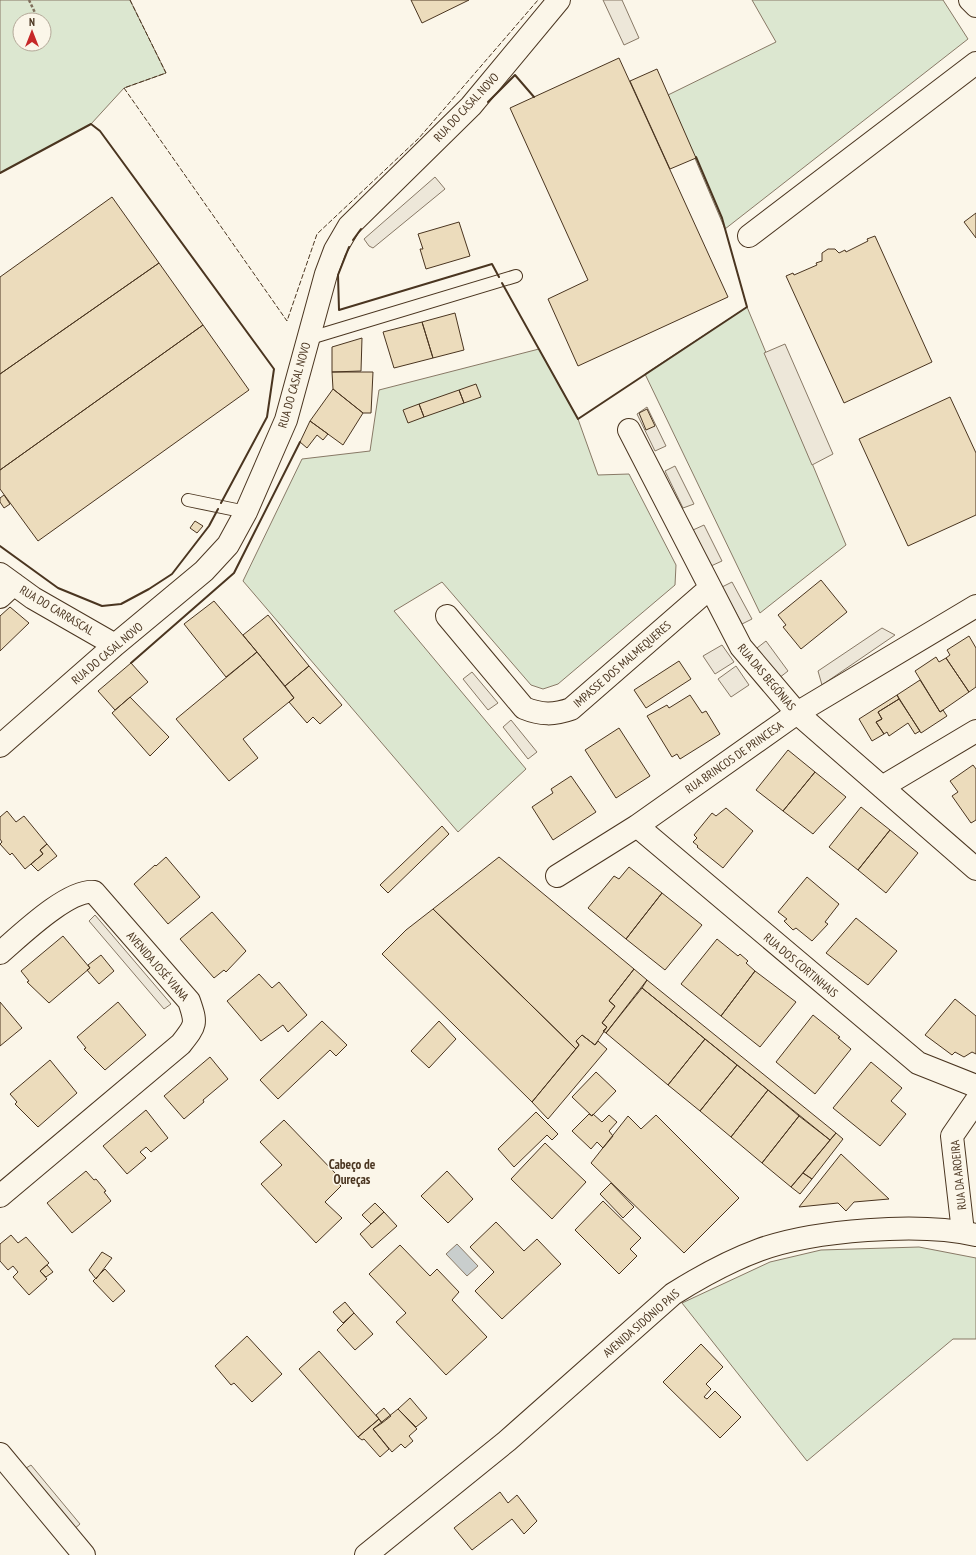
<svg xmlns="http://www.w3.org/2000/svg" width="976" height="1555" font-family="'PT Sans Narrow',sans-serif">
	<rect width="100%" height="100%" fill="#fbf6e9"/>
	<path fill="#dce7d0" stroke="#887966" fill-rule="evenodd" d="M0,0H130L166,73L124,88L91,124L0,173ZM20,20H44V44H20Z
		M752,0H943L968,39L725,229L668,95L776,42Z
		M747,307L846,545L760,613L645,374Z
		M539,349L578,419L598,475L629,474L676,565L675,585L558,684L543,689L531,685L442,582L394,611L526,769L458,832L243,581L302,459L370,451L379,390Z
		M919,1247L976,1258V1339H953L807,1461L682,1303L770,1262L821,1250Z"/>
	<path fill="#ede7d9" stroke="#887966" d="M603,0H622L639,38L624,45Z
		M435,177L445,189L373,248L369,246L364,239Z
		M785,344L833,454L812,465L764,353Z
		M647,407L666,446L655,451L637,414Z
		M675,466L694,504L683,508L665,471Z
		M704,525L722,561L711,566L693,530Z
		M732,582L752,619L742,624L722,587Z
		M882,628L895,635L822,685L818,671Z
		M766,641L788,671L779,678L757,648Z
		M722,645L734,662L715,674L703,656Z
		M736,666L749,685L731,697L718,679Z
		M472,672L498,703L488,710L463,679Z
		M511,720L537,752L528,759L503,727Z
		M95,915L171,1004L164,1009L89,921Z
		M31,1465L80,1524L73,1530L23,1470Z"/>
	<path fill="#c9cecd" stroke="#887966" d="M457,1244L478,1266L467,1276L446,1254Z"/>
	<path fill="#ecdcbc" stroke="#4a3520" d="M411,0H469L422,23Z
		M619,58L728,297L578,366L548,299L588,280L510,108Z
		M657,69L696,158L670,169L630,81Z
		M112,197L159,263L0,374V277Z
		M976,213V238L964,222Z
		M459,222L470,256L426,269L420,249H423L418,234Z
		M875,236L932,362L844,403L786,276L793,273L794,275L817,265L816,263L822,261V253L828,249H835L839,253L845,250L846,252L868,241L867,239Z
		M159,263L203,325L0,470V374Z
		M455,313L464,350L433,358L422,322Z
		M422,322L433,358L394,368L383,332Z
		M203,325L249,390L38,541L0,489V470Z
		M362,338L361,371L332,372V347Z
		M332,372H373L371,413H363L333,389Z
		M476,384L481,397L464,403L459,390Z
		M333,389L363,413L343,445L310,421Z
		M459,390L464,403L424,417L419,404Z
		M950,397L976,453V515L908,546L859,439Z
		M419,404L424,417L408,423L403,410Z
		M647,409L655,426L646,430L639,413Z
		M310,421L328,434L323,440L317,435L307,448L300,442Z
		M4,495L10,504L4,508L0,502V498Z
		M195,521L203,526L197,533L190,528Z
		M821,580L847,612L801,649L783,627L786,625L778,615Z
		M214,601L257,652L226,677L184,624Z
		M10,607L29,623L0,651V616Z
		M268,615L309,666L285,686L243,635Z
		M969,636L976,648V687L969,692L946,658L950,655L947,650Z
		M257,652L294,698L243,739L258,758L229,781L176,719Z
		M936,657L939,662L946,658L969,692L940,712L915,671Z
		M679,661L691,679L646,708L634,690Z
		M131,663L148,682L115,710L98,691Z
		M309,666L342,705L320,724L313,717L307,723L289,702L294,698L285,686Z
		M920,680L940,712L943,710L947,716L921,733L897,695Z
		M690,695L702,713L706,711L720,734L680,759L677,754L672,757L647,716L667,705L669,708Z
		M897,695L899,699L878,712L882,719L876,722L884,734L872,741L859,719Z
		M130,697L169,737L150,756L112,713Z
		M899,699L920,731L915,734L908,723L889,736L887,732L884,734L876,722L882,719L878,712Z
		M619,728L650,776L616,798L585,750Z
		M788,750L815,772L783,811L756,790Z
		M973,765L976,769V820L971,823L952,796L958,792L950,781Z
		M815,772L846,797L813,834L783,811Z
		M571,776L596,812L553,840L532,807L553,793L551,789Z
		M861,807L890,830L858,870L829,847Z
		M726,808L753,831L723,868L697,847L698,846L693,842L697,838L694,835L712,813L716,816Z
		M7,811L16,822L24,816L47,844L40,850L43,854L25,869L12,853L10,855L0,844L2,842L0,839V817Z
		M442,826L449,834L388,893L380,885Z
		M890,830L918,853L886,893L858,870Z
		M47,844L57,856L38,871L31,864L43,854L40,850Z
		M166,857L200,897L168,924L134,884L155,865L156,866Z
		M499,857L634,969L609,1001L615,1006L602,1023L607,1027L595,1045L582,1035L576,1041L579,1045L576,1049L433,909Z
		M629,867L662,893L626,939L588,908L614,876L619,879Z
		M807,877L839,904L825,922L828,924L812,941L796,928L793,930L784,921L787,919L778,912Z
		M662,893L702,925L665,970L626,939Z
		M433,909L576,1049L532,1102L382,954L406,930Z
		M212,912L246,951L226,972L224,970L214,978L180,939Z
		M856,918L897,951L868,985L826,953Z
		M63,936L90,968L49,1003L27,982L29,981L21,971Z
		M717,939L738,956L740,954L748,961L746,963L755,971L721,1016L681,984Z
		M101,955L114,971L99,984L87,970L90,968L88,965Z
		M634,969L647,980L606,1033L603,1031L607,1027L602,1023L615,1006L609,1001Z
		M755,971L796,1002L760,1047L721,1016Z
		M259,974L272,988L279,982L307,1015L288,1032L283,1025L261,1041L227,1001Z
		M647,980L836,1133L830,1140L642,988Z
		M642,988L705,1039L668,1085L606,1033Z
		M955,999L976,1016V1054L972,1052L964,1057L955,1052L952,1055L925,1035Z
		M0,1002L22,1028L0,1046Z
		M118,1002L146,1035L105,1070L84,1049L86,1048L77,1037Z
		M813,1015L840,1037L838,1038L851,1049L815,1094L776,1062Z
		M322,1021L347,1045L336,1056L330,1050L278,1099L260,1080Z
		M439,1021L456,1039L429,1068L411,1051Z
		M582,1035L595,1045L598,1041L607,1049L548,1119L532,1102L579,1045L576,1041Z
		M705,1039L737,1065L700,1111L668,1085Z
		M210,1057L228,1079L203,1100L204,1102L184,1119L164,1096Z
		M50,1060L77,1093L38,1127L15,1104L17,1102L10,1094Z
		M871,1062L902,1088L891,1101L906,1114L880,1146L833,1108Z
		M737,1065L768,1090L731,1137L700,1111Z
		M596,1072L616,1091L592,1116L572,1097Z
		M768,1090L799,1116L762,1163L731,1137Z
		M146,1110L168,1138L151,1152L146,1147L140,1152L146,1158L127,1174L103,1146Z
		M536,1112L558,1134L552,1140L547,1135L514,1167L498,1149Z
		M589,1114L592,1116L593,1114L602,1122L609,1115L617,1122L609,1131L613,1136L603,1148L597,1142L591,1149L572,1131Z
		M656,1115L739,1198L684,1253L591,1163L628,1116L641,1129Z
		M799,1116L830,1140L791,1187L762,1163Z
		M284,1120L336,1174L333,1178L341,1186L325,1202L342,1218L316,1243L261,1184L282,1165L260,1142Z
		M836,1133L843,1139L812,1179L803,1173Z
		M545,1143L586,1182L552,1219L511,1179Z
		M841,1154L889,1199L854,1202L846,1211L838,1203L799,1207Z
		M86,1171L94,1180L96,1179L106,1191L104,1192L111,1201L72,1233L47,1203Z
		M447,1171L473,1199L448,1223L421,1196Z
		M803,1173L812,1179L800,1194L791,1187Z
		M611,1183L634,1207L623,1218L600,1194Z
		M603,1201L641,1238L630,1249L637,1256L619,1274L575,1230Z
		M375,1203L384,1212L371,1224L362,1215Z
		M384,1212L397,1226L372,1248L360,1234Z
		M496,1222L524,1251L537,1239L561,1264L502,1319L475,1291L494,1272L470,1247Z
		M11,1235L18,1243L26,1237L49,1263L40,1271L47,1279L29,1295L13,1277L18,1272L13,1266L8,1270L0,1261V1244Z
		M400,1245L430,1276L437,1269L459,1292L452,1300L487,1337L446,1375L396,1322L406,1313L369,1274Z
		M102,1252L112,1258L96,1279L89,1270Z
		M47,1265L53,1272L46,1277L40,1271Z
		M105,1269L125,1291L113,1302L93,1281Z
		M345,1302L354,1313L343,1323L333,1312Z
		M354,1313L373,1334L355,1350L337,1330Z
		M247,1336L282,1374L252,1402L234,1383L231,1385L215,1366Z
		M701,1344L723,1367L706,1384L711,1389L704,1397L707,1399L715,1391L741,1417L720,1438L663,1382Z
		M319,1351L379,1419L358,1437L299,1369Z
		M410,1398L427,1418L416,1427L398,1409Z
		M384,1408L391,1416L382,1423L376,1415Z
		M398,1409L417,1429L409,1436L413,1441L405,1448L401,1444L392,1452L373,1429Z
		M379,1419L382,1423L373,1429L389,1449L380,1457L364,1439L362,1440L358,1437Z
		M500,1492L508,1503L517,1495L537,1521L524,1534L512,1519L472,1550L454,1528Z"/>
	<g fill="none" stroke-linecap="round" stroke-linejoin="round">
		<defs>
			<path id="lane" d="M307,339L516,276
				M188,500L246,512"/>
			<path id="street" d="M970,0L976,6
				M749,236L976,63
				M629,430L741,647L797,713L976,869
				M0,574L33,598L115,645
				M0,597L14,584
				M447,616L524,708C541,715 554,715 571,709L710,588
				M0,746L115,645L204,571L228,545L246,512L286,420L326,274L335,250L349,226L471,106L559,0
				M882,787L976,731
				M637,826L918,1063L976,1086
				M557,876L637,826L797,713L976,606
				M0,953C20,936 68,889 94,892L189,1001C197,1024 196,1025 181,1044L0,1196
				M963,1232L952,1136L976,1101
				M0,1454L84,1555"/>
			<path id="secondary" d="M366,1555L507,1441L673,1294C700,1277 729,1261 759,1250C814,1230 920,1222 976,1235"/>
		</defs>
		<use href="#lane" stroke="#4a3520" stroke-width="14"/>
		<use href="#street" stroke="#4a3520" stroke-width="24"/>
		<use href="#secondary" stroke="#4a3520" stroke-width="24"/>
		<path stroke="#7f6f5c" stroke-width="2.5" stroke-dasharray="3 2" stroke-linecap="butt" d="M29,0L37,17"/>
		<use href="#lane" stroke="#fbf6e9" stroke-width="12"/>
		<use href="#street" stroke="#fbf6e9" stroke-width="22"/>
		<use href="#secondary" stroke="#fbf6e9" stroke-width="22"/>
		<path stroke="#4a3520" stroke-width="1" stroke-dasharray="5 2" stroke-linecap="butt" d="M130,0L166,73L124,88L287,321L317,234L419,138L538,0"/>
		<path stroke="#4a3520" stroke-width="2" d="M488,102L515,75L534,97
			M0,173L91,124L100,131L274,369L267,417L221,503
			M353,240L361,229
			M349,247L338,275L339,310L492,264L499,277
			M502,283L578,419L747,307L722,218L696,157
			M0,546L58,588L102,606L121,604L149,589L172,574L209,526L218,509
			M131,663L234,573L300,442"/>
	</g>
	<g text-anchor="middle" dominant-baseline="central" stroke-width="3" stroke-linejoin="round" paint-order="stroke">
		<g font-size="12" fill="#4a3520" stroke="#fbf6e9">
			<text transform="translate(466 107) rotate(-47)">RUA DO CASAL NOVO</text>
			<text transform="translate(294 385) rotate(-74)">RUA DO CASAL NOVO</text>
			<text transform="translate(57 610) rotate(31)">RUA DO CARRASCAL</text>
			<text transform="translate(107 653) rotate(-40)">RUA DO CASAL NOVO</text>
			<text transform="translate(622 664) rotate(-41)">IMPASSE DOS MALMEQUERES</text>
			<text transform="translate(767 677) rotate(50)">RUA DAS BEGÓNIAS</text>
			<text transform="translate(734 757) rotate(-35)">RUA BRINCOS DE PRINCESA</text>
			<text transform="translate(801 965) rotate(40)">RUA DOS CORTINHAIS</text>
			<text transform="translate(158 966) rotate(49)">AVENIDA JOSÉ VIANA</text>
			<text transform="translate(958 1175) rotate(-96)">RUA DA AROEIRA</text>
			<text transform="translate(641 1323) rotate(-41)">AVENIDA SIDÓNIO PAIS</text>
		</g>
		<g font-size="13" font-weight="bold" fill="#4a3520" stroke="#fbf6e9">
			<text x="352" y="1164">Cabeço de<tspan x="352" dy="15">Oureças</tspan></text>
		</g>
	</g>
	<g transform="translate(32 32)"><circle r="19" fill="#fbf6e9" stroke="#b4a999"/>
	<path d="M0-3L7 15L0 10L-7 15Z" fill="#c62828"/>
	<text y="-6" font-size="11" font-weight="bold" text-anchor="middle" fill="#4a3520">N</text>
	</g>
</svg>
